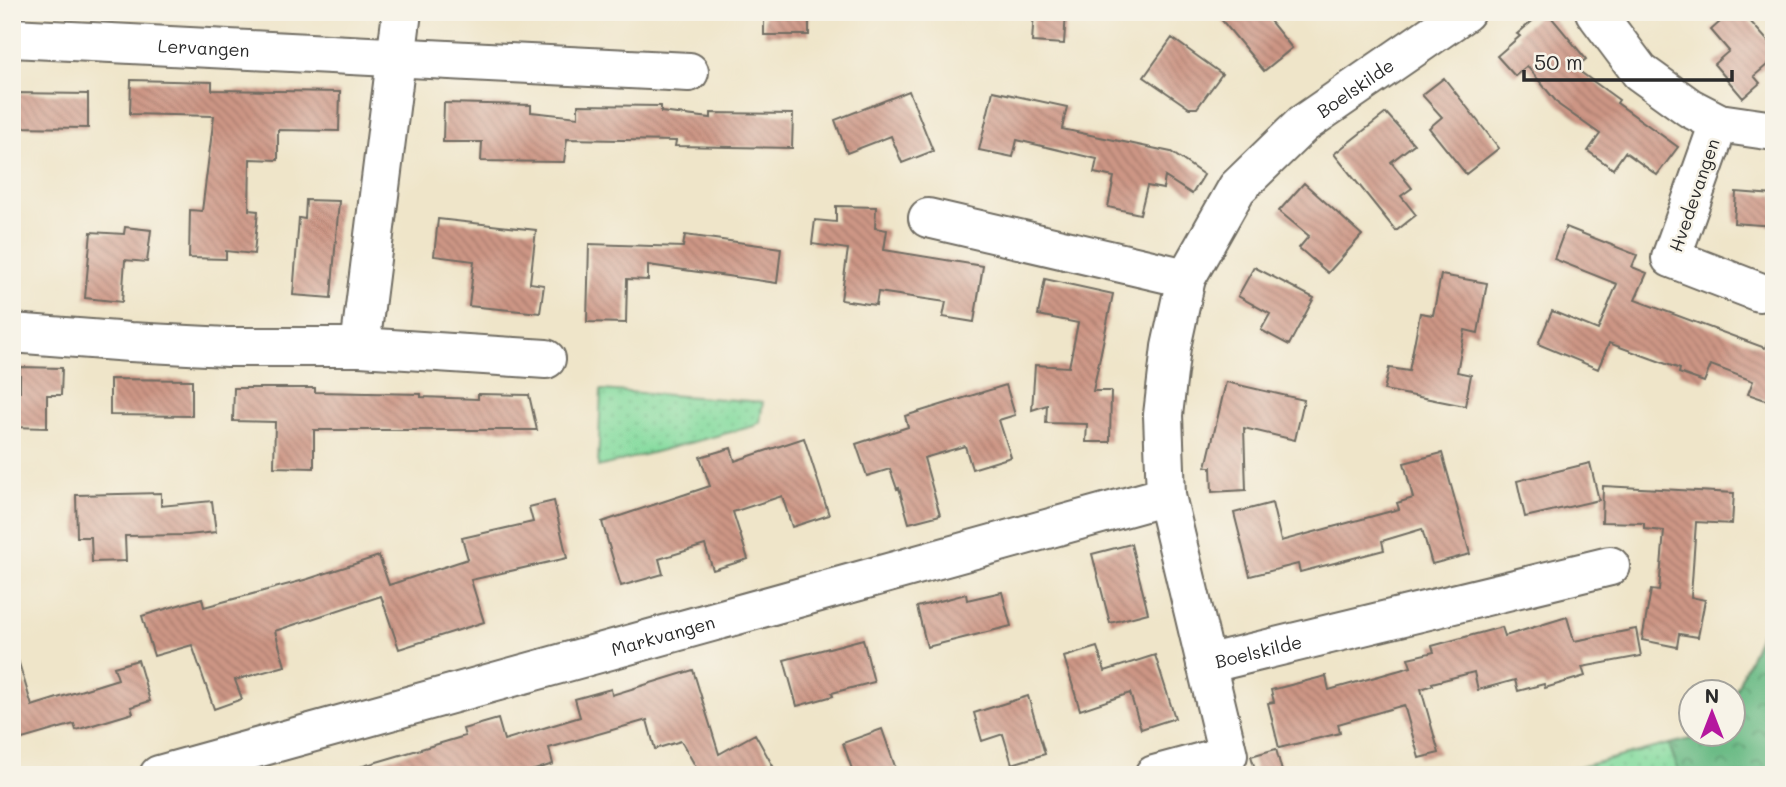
<svg xmlns="http://www.w3.org/2000/svg" width="1786" height="787" font-family="Mali,sans-serif">
	<defs>
		<pattern id="grass-dots" width="8" height="8" patternUnits="userSpaceOnUse" patternTransform="scale(1.75)"><rect width="8" height="8" fill="#85db9f"/><path d="M2 2h.1M6 6h.1" fill="none" stroke="#73bc89" stroke-width="1.8" stroke-linecap="round"/></pattern>
		<pattern id="forest-crowns" width="20" height="18" patternUnits="userSpaceOnUse" patternTransform="scale(1.75)"><rect width="20" height="18" fill="#6cbb86"/><path d="M2 6a3 3 0 1 1 6 0M12 15a3 3 0 1 1 6 0" fill="none" stroke="#59986e"/></pattern>
		<pattern id="building-back-hatch" width="6" height="6" patternUnits="userSpaceOnUse" patternTransform="scale(1.75)"><rect width="6" height="6" fill="#cd9685"/><path d="M-1 5l2 2M0 0l6 6M5-1l2 2" fill="none" stroke="#a77b6d"/></pattern>
	</defs>
	<rect width="100%" height="100%" fill="#f7f3e8"/>
	<filter id="ink" filterUnits="userSpaceOnUse"><feTurbulence type="fractalNoise" baseFrequency=".0143" numOctaves="2"/><feDisplacementMap in="SourceGraphic" scale="14" xChannelSelector="R" yChannelSelector="G"/><feConvolveMatrix kernelMatrix="1 2 1 2 8 2 1 2 1" color-interpolation-filters="sRGB"/></filter>
	<filter id="wash" filterUnits="userSpaceOnUse"><feTurbulence type="fractalNoise" baseFrequency=".00686" numOctaves="4" result="noise"/><feDisplacementMap in="SourceGraphic" scale="28" xChannelSelector="R" yChannelSelector="G"/><feGaussianBlur stdDeviation="1.57" result="paint"/><feColorMatrix in="noise" values="0 0 0 0 0 0 0 0 0 0 0 0 0 0 0 0 0 1.4 0 .05"/><feComposite in="paint" operator="in"/></filter>
	<g filter="url(#wash)">
		<rect width="100%" height="100%" fill="#efe5c9"/>
		<path fill="url(#grass-dots)" stroke="#588365" stroke-width="2" d="M601,390L763,402L760,422L754,426L598,467Z
			M1669,744L1680,775H1548Z"/>
		<path fill="url(#forest-crowns)" stroke="#4c7358" stroke-width="2" d="M1774,603V775H1680L1669,744L1708,735L1734,734V694Z"/>
		<g id="blocks">
			<path fill="url(#building-back-hatch)" d="M764,12H809V35H764Z
				M1034,12H1066L1064,44L1032,42Z
				M1215,12H1263L1292,48L1264,71Z
				M1543,12H1547L1586,59L1575,68L1619,100L1617,103L1678,147L1657,175L1625,152L1613,169L1588,151L1600,134L1559,105L1527,66L1515,76L1497,56L1520,36L1517,34Z
				M1731,12H1742L1774,48V59L1754,76L1760,83L1743,98L1714,64L1729,51L1711,30Z
				M1172,38L1222,74L1197,108H1189L1144,77Z
				M1444,78L1499,148L1466,174L1429,128L1442,117L1422,95Z
				M131,80L212,82V90L340,92L339,131L278,130V160L250,159L249,210L258,211L254,254L226,251V259L189,258L190,210L202,211L214,116L130,114Z
				M909,91L933,151L902,163L891,136L847,153L835,120Z
				M993,91L1067,107L1062,129L1171,152L1204,175L1192,194L1165,177L1163,189L1147,186L1140,214L1108,207L1114,177L1094,173L1097,159L1017,140L1013,157L979,150Z
				M12,93L88,94V128L12,127Z
				M444,103L531,105V112L578,117V105L661,106V112L711,118V113L793,114L792,148L675,146L676,141L567,139L564,162L481,161L482,142H443Z
				M1386,113L1414,144L1391,162L1412,188L1401,196L1416,215L1396,231L1334,154Z
				M1304,183L1362,235L1328,273L1299,248L1309,236L1279,211Z
				M1736,192L1774,195V226L1734,223Z
				M306,200L339,201L331,298L293,295L299,218L305,219Z
				M836,206L876,207L875,228L887,230L884,250L983,266L974,322L943,317L946,302L878,292L876,305L841,300L848,249L812,244L815,220L836,222Z
				M438,219L536,230L530,283L544,285L540,313L469,306L474,261L434,256Z
				M125,227L151,230L147,262L125,260L122,302L85,298L91,232L124,234Z
				M1566,227L1637,255L1632,267L1647,273L1635,300L1765,348L1772,330L1774,331V403L1748,394L1753,381L1711,365L1704,382L1679,373L1680,369L1609,343L1598,369L1538,344L1552,311L1598,330L1617,284L1554,259Z
				M685,235L781,248L777,283L648,265V280L627,279L626,323L587,322L589,244L683,247Z
				M1254,267L1314,298L1289,345L1261,330L1270,314L1238,296Z
				M1441,275L1487,283L1478,333L1465,330L1457,372L1471,375L1465,406L1384,390L1389,368L1409,371L1420,313L1433,315Z
				M1045,279L1113,294L1093,391H1111L1110,442H1086L1087,424L1046,423L1047,405L1032,410L1035,365L1069,367L1078,323L1038,315Z
				M20,367L62,368L61,395H47V428L12,427V392H20Z
				M110,379L192,380V416L110,415Z
				M1226,382L1304,400L1295,440L1244,428L1246,490L1212,492L1211,467H1206Z
				M1006,385L1015,415L999,420L1011,457L972,469L965,446L924,458L940,515L909,523L899,488L897,489L890,469L867,476L856,444L908,427L905,416Z
				M234,388H315V392L421,394V397L478,399V394L529,395L537,430H314V468L274,467L275,422L233,421Z
				M804,438L829,515L792,527L782,496L733,512L748,559L713,570L705,545L659,559L663,574L621,586L602,522L710,486L700,457L731,448L735,461Z
				M1442,453L1470,554L1432,564L1422,529L1382,541L1384,550L1300,572L1298,564L1250,576L1234,513L1272,503L1281,541L1399,509L1397,503L1413,498L1404,463Z
				M1590,463L1599,500L1525,517L1517,481Z
				M1603,486L1734,493L1732,524L1696,522L1691,597L1705,600L1698,637L1679,634L1677,647L1642,640L1651,590L1659,591L1664,531L1644,529V523L1602,522Z
				M161,493V506L212,501L216,532L188,535L125,536L126,561L92,562L91,537H77L76,495Z
				M554,501L567,558L471,580L484,622L399,649L381,596L275,631L285,666L235,680L242,699L214,709L192,645L154,656L142,616L202,598L204,607L308,579L379,556L389,585L468,559L462,538L533,522L529,507Z
				M1131,544L1148,613L1110,623L1092,554Z
				M1002,592L1011,626L927,647L917,607L966,594L967,600Z
				M1567,617L1574,641L1636,629L1641,656L1582,667L1585,676L1545,688L1544,684L1518,691L1515,680L1478,690L1474,672L1432,683L1433,685L1421,689L1439,753L1419,758L1404,705L1338,724L1340,733L1279,748L1268,703L1274,702L1271,690L1326,676L1329,690L1411,667L1408,658L1434,652L1432,646L1502,627L1505,636Z
				M863,639L874,682L832,693L833,696L797,706L784,660Z
				M1097,647L1105,671L1155,655L1175,718L1141,729L1130,693L1080,710L1064,657Z
				M12,660H18L32,706L118,679L114,667L138,660L150,701L131,707L133,713L76,730L74,724L12,742Z
				M693,670L719,754L755,734L778,775H681L696,767L681,741L655,749L647,720L549,748L553,764L519,775H354L353,769L465,736L463,729L498,719L504,740L580,717L575,699L611,689L612,695Z
				M1028,696L1045,754L1012,764L1003,734L982,741L974,713Z
				M882,729L898,775H854L843,743Z
				M1276,749L1283,775H1257L1251,756Z"/>
		</g>
	</g>
	<g filter="url(#ink)">
		<use href="#blocks" fill-opacity="0" stroke="#706c62" stroke-width="2"/>
		<g fill="none" stroke-linecap="round" stroke-linejoin="round">
			<defs>
				<g id="minor">
					<path d="M1595,12L1640,72L1690,108L1719,123L1774,131"/>
					<path id="s1" d="M12,38L689,72"/>
					<path d="M1719,123L1671,258L1759,292"/>
					<path d="M928,218L1186,278"/>
					<path d="M12,333L130,342L227,347H360L546,359"/>
					<path d="M360,347L402,12"/>
					<path id="s2" d="M1206,664L1610,566"/>
					<path id="s3" d="M159,775L1166,496"/>
					<path id="s4" d="M1154,775L1228,755L1166,496L1163,415L1171,347L1186,278L1237,188L1303,124L1465,12"/>
				</g>
			</defs>
			<use href="#minor" stroke="#706c62" stroke-width="42"/>
			<use href="#minor" stroke="#fff" stroke-width="38"/>
		</g>
	</g>
	<g text-anchor="middle" dominant-baseline="central" stroke-width="5" stroke-linejoin="round" paint-order="stroke">
		<g font-size="18" fill="#2b2b2b" stroke="#f7f3e8">
			<text stroke="none"><textPath href="#s1" startOffset="192">Lervangen</textPath></text>
			<text stroke="none"><textPath href="#s4" startOffset="822">Boelskilde</textPath></text>
			<text transform="translate(1694 195) rotate(-71)">Hvedevangen</text>
			<text stroke="none"><textPath href="#s3" startOffset="523">Markvangen</textPath></text>
			<text stroke="none"><textPath href="#s2" startOffset="54">Boelskilde</textPath></text>
		</g>
	</g>
	<rect width="1786" height="787" fill="none" stroke="#f7f3e8" stroke-width="42"/>
	<g transform="translate(1712 713)"><circle r="33" fill="#f7f3e8" stroke="#a5a39c" stroke-width="2"/>
	<path d="M0-5L12 26L0 18L-12 26Z" fill="#b5179e"/>
	<text y="-10" font-size="19" font-weight="bold" text-anchor="middle" fill="#2b2b2b">N</text>
	</g>
	<path d="M1524 70v10h208v-10" fill="none" stroke="#2b2b2b" stroke-width="3.5"/>
	<text x="1534" y="70" font-size="21" fill="#2b2b2b" stroke="#f7f3e8" stroke-width="5" paint-order="stroke">50 m</text>
</svg>
